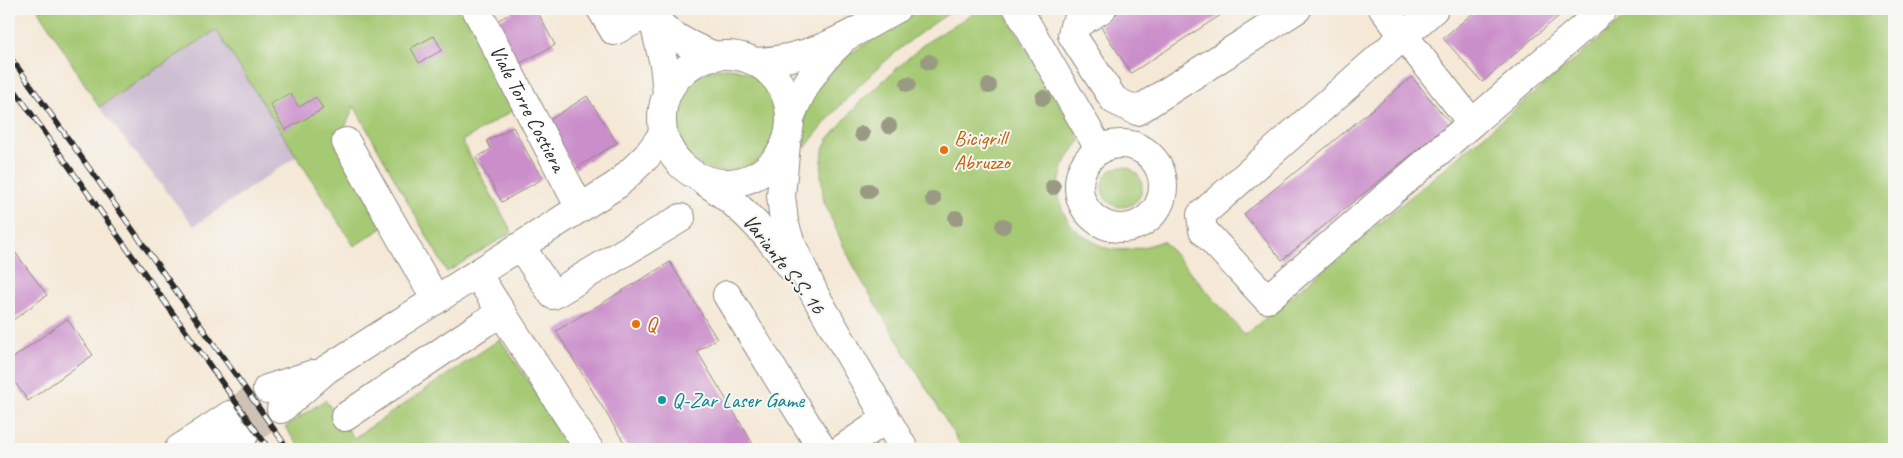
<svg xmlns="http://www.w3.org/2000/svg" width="1903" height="458" font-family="Caveat,sans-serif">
	<rect width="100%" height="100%" fill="#f6f6f2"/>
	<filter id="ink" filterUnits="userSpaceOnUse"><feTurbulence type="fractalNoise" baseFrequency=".02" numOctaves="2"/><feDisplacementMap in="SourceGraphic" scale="10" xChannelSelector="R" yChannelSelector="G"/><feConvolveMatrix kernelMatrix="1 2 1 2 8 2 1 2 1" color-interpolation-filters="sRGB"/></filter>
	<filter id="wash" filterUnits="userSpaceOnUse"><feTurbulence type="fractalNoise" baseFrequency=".0096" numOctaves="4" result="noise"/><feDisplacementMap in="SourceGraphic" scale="20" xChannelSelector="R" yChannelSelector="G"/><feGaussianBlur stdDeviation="1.12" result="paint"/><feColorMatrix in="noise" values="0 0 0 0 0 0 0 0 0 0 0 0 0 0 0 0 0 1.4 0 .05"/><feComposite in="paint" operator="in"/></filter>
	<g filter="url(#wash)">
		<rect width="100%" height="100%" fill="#f5e8d6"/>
		<path fill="#cdbed2" d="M216,29L297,156L194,226L99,107Z"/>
		<path fill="#a6c973" stroke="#687a4f" d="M38,9H468L515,109L462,141L512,232L447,272L354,106L338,145L384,227L354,246L216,30L99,107Z
			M920,9H956C898,44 846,94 805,148L803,132L806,98L843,58Z
			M980,9H1003L1081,140C1051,171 1049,219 1092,241C1096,243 1101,246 1106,248C1125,253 1144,247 1163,241L1245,335L1635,9H1894V449H963L860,278L844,247L824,202L821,174L823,150L828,139L861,101L924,44Z
			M674 120a52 52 0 1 1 104 0a52 52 0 1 1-104 0Z
			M1102 187a20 20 0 1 1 40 0a20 20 0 1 1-40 0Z
			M500,339L574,449H301L285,427L325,400L354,438Z"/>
		<g id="blocks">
			<path fill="#ca8eca" d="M519,9H536L555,45L513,67L491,24Z
				M1124,9H1230L1131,73L1100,25Z
				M1478,9H1567L1482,82L1443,38Z
				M434,36L442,50L419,63L411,48Z
				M1412,77L1450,123L1282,260L1244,214Z
				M290,93L299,107L316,97L323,109L285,130L270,104Z
				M587,96L617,143L575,169L545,123Z
				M513,127L542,179L502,202L476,158L491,149L487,141Z
				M9,244L47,295L9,323Z
				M670,262L717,339L697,351L756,449H628L556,331Z
				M67,319L93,355L28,401L9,374V361Z"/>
		</g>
	</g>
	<g filter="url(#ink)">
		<use href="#blocks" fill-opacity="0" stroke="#908a80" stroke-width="1"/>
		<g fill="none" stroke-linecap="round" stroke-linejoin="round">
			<path stroke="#cdc2b4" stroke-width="28" stroke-dasharray="28 14" stroke-linecap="butt" d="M230,415L267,389
				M244,435L281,409"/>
			<defs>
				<g id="minor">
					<path id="s1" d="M476,9L580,208"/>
					<path d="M601,9L614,31L649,13"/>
					<path d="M647,9C664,34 688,45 715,56"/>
					<path d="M1018,9L1100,150"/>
					<path d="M1102,9L1074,26L1072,35L1114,100L1137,111L1297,9"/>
					<path d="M1383,9L1472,123L1604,9"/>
					<path d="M1434,9L1201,215L1203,230L1267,299L1472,123"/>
					<path d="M653,19L664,64L667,93"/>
					<circle cx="726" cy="119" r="64"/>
					<path d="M756,62C813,59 848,36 896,9"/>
					<path d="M791,116C802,88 816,65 839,44"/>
					<path d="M346,142L436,300"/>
					<circle cx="1121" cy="186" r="42"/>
					<path d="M786,144L781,195L784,222L790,241L815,295L904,449"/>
					<path d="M704,181C740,204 767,233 792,268"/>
					<path d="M521,247L553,295L681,218"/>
					<path d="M477,274L589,449"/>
					<path d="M727,295L822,449"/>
					<path d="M267,389L313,374"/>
					<path d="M281,409L327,369L618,184L647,156L663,134"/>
					<path d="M345,417L484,323L502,313"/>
					<path d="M179,449L230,415"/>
					<path d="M223,449L244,435"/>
					<path d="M842,449L886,419"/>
				</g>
			</defs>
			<use href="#minor" stroke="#908a80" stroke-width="30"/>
			<use href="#minor" stroke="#fff" stroke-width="28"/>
			<defs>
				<path id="rail" d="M9,55L288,449
					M9,82L269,449"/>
			</defs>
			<use href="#rail" stroke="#2b2b2b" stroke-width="5.5"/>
			<use href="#rail" stroke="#f6f6f2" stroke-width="4" stroke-dasharray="11" stroke-linecap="butt"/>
		</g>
		<g fill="#9a9a84">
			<circle cx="929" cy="62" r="8"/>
			<circle cx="908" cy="84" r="8"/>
			<circle cx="989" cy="86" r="8"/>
			<circle cx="1043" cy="98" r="8"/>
			<circle cx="889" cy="126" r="8"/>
			<circle cx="862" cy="134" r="8"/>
			<circle cx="1053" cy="187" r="8"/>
			<circle cx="869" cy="191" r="8"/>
			<circle cx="933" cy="199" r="8"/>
			<circle cx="956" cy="218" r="8"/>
			<circle cx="1003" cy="226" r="8"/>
		</g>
	</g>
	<g fill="#e8710a" stroke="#f6f6f2" stroke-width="2">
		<circle cx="944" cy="150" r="5"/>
		<circle cx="636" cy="324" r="5"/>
	</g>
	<circle fill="#0f9aa8" stroke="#f6f6f2" stroke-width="2" cx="662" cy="400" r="5"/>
	<g text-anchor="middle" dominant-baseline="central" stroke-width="4" stroke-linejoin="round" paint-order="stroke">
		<g font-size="21" fill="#2b2b2b" stroke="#f6f6f2">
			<text stroke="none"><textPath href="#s1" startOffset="112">Viale Torre Costiera</textPath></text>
			<text transform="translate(784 264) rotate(52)">Variante S.S. 16</text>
		</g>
		<g font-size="21" fill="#c56008" stroke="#f6f6f2" text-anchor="start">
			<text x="954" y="138">Bicigrill<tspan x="954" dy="24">Abruzzo</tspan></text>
			<text x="646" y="324">Q</text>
		</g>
		<g font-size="21" fill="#0d838f" stroke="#f6f6f2" text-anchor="start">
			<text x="672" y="400">Q-Zar Laser Game</text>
		</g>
	</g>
	<rect width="1903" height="458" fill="none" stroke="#f6f6f2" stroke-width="30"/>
</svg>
